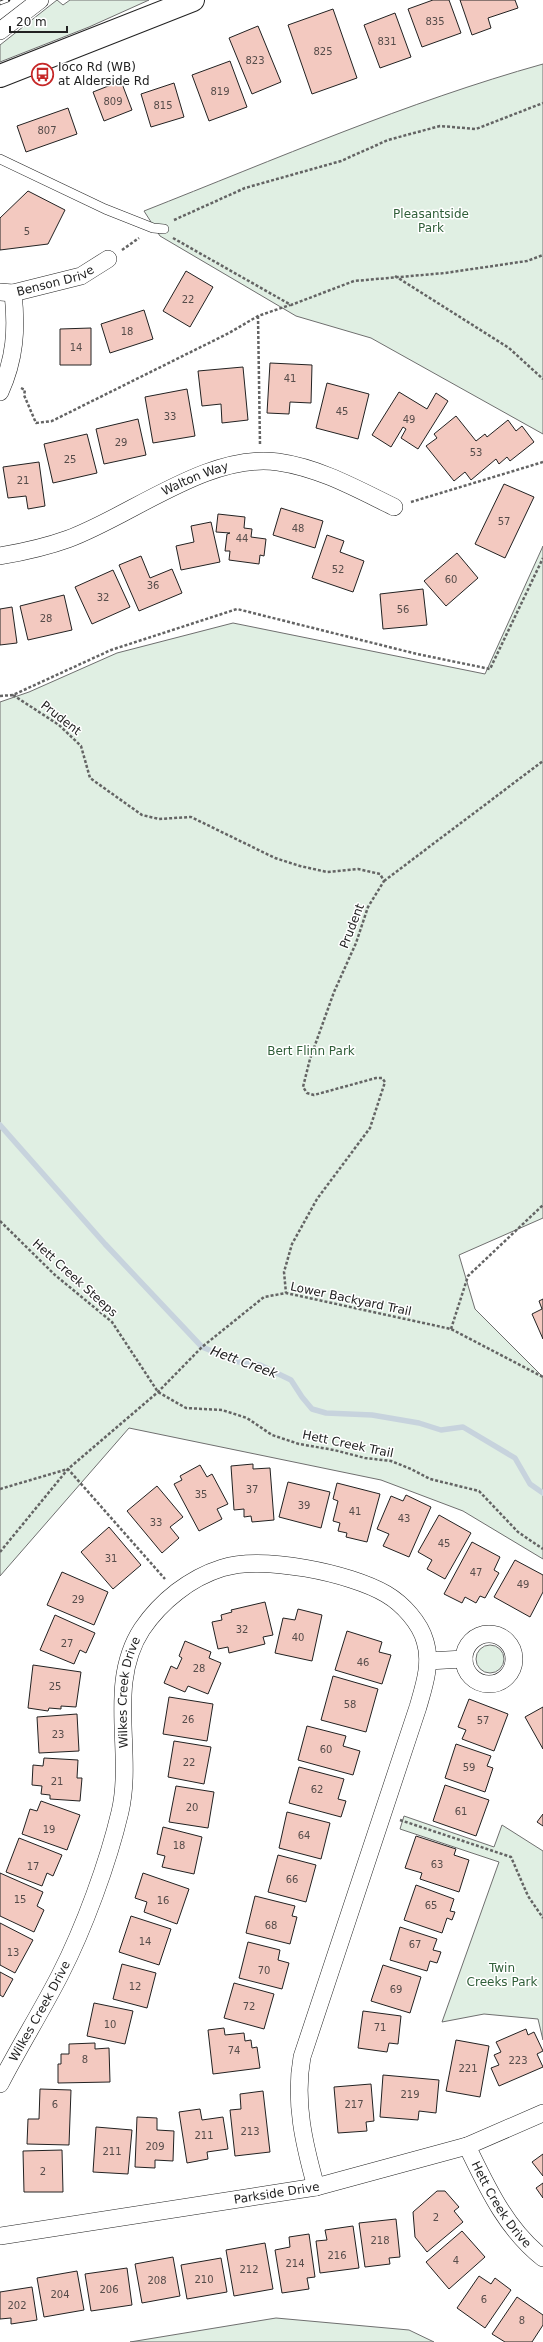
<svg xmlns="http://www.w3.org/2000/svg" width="543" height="2342" font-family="'DejaVu Sans',sans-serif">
	<rect width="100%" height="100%" fill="#fff"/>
	<path fill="#e0efe3" stroke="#6f6f6f" d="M57,0L63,5L70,0H149L89,27L0,62V45Z
		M543,64V434L371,338L296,316L160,236L144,211C276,159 407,102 543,64Z
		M543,546V1218L459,1255L475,1309L543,1377V1559L463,1511L381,1480L129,1428L0,1576V702L29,692L117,653L233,623L485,674Z
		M476 1659a14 14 0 1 1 28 0a14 14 0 1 1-28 0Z
		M404,1816L494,1847L502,1825L543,1851V2040L538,2019L484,2014L442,2022L499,1862L400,1829Z
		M276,2318L409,2330L434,2342H130Z"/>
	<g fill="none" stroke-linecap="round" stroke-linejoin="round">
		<path stroke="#c7d3dd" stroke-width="5.5" d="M0,1125L105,1244L202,1347L239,1362L260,1365L291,1380L302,1397L312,1409L326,1413L372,1415L419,1423L441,1430L463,1427L515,1458L530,1484L543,1493"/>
	</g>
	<path fill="#f3c9c0" stroke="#222" d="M433,0H449L461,33L422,47L408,9Z
		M460,0H515L518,8L488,18L491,28L472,35Z
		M333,9L357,78L312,94L288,25Z
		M395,13L411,57L380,68L364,25Z
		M258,26L281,82L252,94L229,38Z
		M230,61L247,107L209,121L192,75Z
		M121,81L132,110L104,121L93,92Z
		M174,83L184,117L151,127L141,94Z
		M68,108L77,134L26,152L17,126Z
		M28,191L65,210L48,244L0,250V218Z
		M186,271L213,287L190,327L163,311Z
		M144,310L153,339L110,353L101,324Z
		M91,328V365H60V329Z
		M270,363L312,365L311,403L290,402L289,414L267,413Z
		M243,367L248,420L222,423L221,404L202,406L198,371Z
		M327,383L369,394L358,439L316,428Z
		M187,389L195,436L153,443L145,397Z
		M399,392L427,409L436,393L448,401L418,449L401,438L406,429L403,427L391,447L372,435Z
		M456,416L476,441L485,434L487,437L508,420L516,431L522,426L534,442L510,461L507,457L499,464L496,459L471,480L465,472L454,481L426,446L437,438L434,434Z
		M138,419L146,455L104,464L96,429Z
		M87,434L97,473L53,483L44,444Z
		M39,462L45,506L28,509L26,496L8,498L3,467Z
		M504,484L534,497L505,558L475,544Z
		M281,508L323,521L315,548L273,535Z
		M218,514L245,517L244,528L252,529L251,537L266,539L264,556L260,555L259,564L229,560L230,551H225L227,534L230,533L216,532Z
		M211,522L220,562L181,570L176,546L194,542L191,526Z
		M327,535L344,541L340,552L364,561L353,592L312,578Z
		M457,553L478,578L446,606L424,581Z
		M141,556L150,578L172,569L182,593L139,611L119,565Z
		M113,570L130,607L92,624L75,587Z
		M423,589L427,625L383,629L380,594Z
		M64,595L72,630L28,640L20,606Z
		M12,607L17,643L0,645V609Z
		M543,1299V1339L532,1314L542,1309L539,1301Z
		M253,1464V1469L270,1468L274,1520L252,1522L251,1516L244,1517V1509L234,1510L231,1466Z
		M200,1465L207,1477L212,1474L228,1504L217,1509L222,1519L199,1531L174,1484L182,1480L180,1476Z
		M288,1482L330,1492L321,1528L279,1517Z
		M337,1483L380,1494L367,1542L346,1537L347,1533L338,1531L340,1523L333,1521L338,1501L333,1499Z
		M157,1486L183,1517L170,1527L179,1538L162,1553L127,1511Z
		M406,1495L431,1507L409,1557L383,1546L389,1534L377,1529L391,1496L403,1501Z
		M439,1515L471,1533L445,1579L427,1569L432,1560L418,1552Z
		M109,1527L141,1565L113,1589L81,1552Z
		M472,1542L500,1557L494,1570L499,1573L485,1598L480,1596L476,1603L465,1597L462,1603L444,1594Z
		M515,1560L543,1575V1592L530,1617L494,1597Z
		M62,1572L108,1592L94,1625L47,1605Z
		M265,1602L273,1635L263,1637L265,1644L229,1653L228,1647L218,1649L212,1622L222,1620L221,1615L232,1612L231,1610Z
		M298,1609L322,1615L312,1661L275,1653L283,1618L295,1620Z
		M55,1615L95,1633L86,1653L80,1650L74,1664L40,1650Z
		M347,1631L382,1642L379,1652L391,1655L382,1684L335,1670Z
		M185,1641L211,1652L209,1658L221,1663L208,1694L188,1686L185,1692L164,1683L171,1666L177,1669L182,1658L179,1656Z
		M33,1665L81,1672L76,1707L61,1706V1709L49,1708L48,1711L28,1708Z
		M333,1676L378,1689L366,1732L321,1720Z
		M169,1697L213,1704L207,1741L163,1734Z
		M469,1699L508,1714L494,1751L462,1739L466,1730L458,1727Z
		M543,1707V1749L525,1717Z
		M77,1714L79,1751L39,1753L37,1717Z
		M307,1726L346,1736L343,1746L360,1751L353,1775L298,1760Z
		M174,1741L211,1747L204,1784L168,1777Z
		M456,1744L491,1756L487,1766L493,1768L485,1792L445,1778Z
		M44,1758L78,1760L77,1778H82L80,1801L50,1799V1795L41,1794L42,1786L32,1785L33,1765L43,1766Z
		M299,1767L344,1779L338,1799L346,1801L341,1817L289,1803Z
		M445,1785L489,1800L476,1836L433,1821Z
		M176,1786L214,1792L208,1828L169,1822Z
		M41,1801L80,1815L67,1850L22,1834L30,1809L37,1811Z
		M287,1812L330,1823L321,1859L279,1848Z
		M543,1814V1826L537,1822Z
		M163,1827L202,1837L194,1874L162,1867L165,1856L157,1854Z
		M416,1836L456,1849L454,1855L469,1860L459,1892L420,1879L422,1873L405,1868Z
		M19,1838L62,1855L53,1876L47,1873L42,1886L6,1872Z
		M278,1855L316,1865L306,1902L268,1892Z
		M0,1873L43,1892L37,1906L44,1910L34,1932L0,1916Z
		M143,1873L189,1889L177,1924L144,1912L147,1902L135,1898Z
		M416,1885L454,1899L450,1911L455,1912L452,1920L447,1918L442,1933L404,1920Z
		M255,1896L295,1906L292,1916L297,1917L290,1944L246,1933Z
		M131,1916L171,1929L159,1965L119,1952Z
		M0,1923L33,1940L15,1973L0,1965Z
		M400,1927L437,1939L433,1950L441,1952L437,1963L430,1961L427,1971L390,1960Z
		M248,1942L280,1950L278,1960L289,1963L282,1989L239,1978Z
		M122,1964L156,1973L147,2008L113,1999Z
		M383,1965L421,1977L410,2013L371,2001Z
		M0,1972L13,1979L3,1997L0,1995Z
		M234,1983L274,1994L264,2029L224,2018Z
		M94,2003L133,2011L125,2044L87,2036Z
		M363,2011L401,2016L398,2044L389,2043L387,2052L358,2048Z
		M224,2028L225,2035L244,2033L245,2041L251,2040L252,2048L257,2047L260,2068L213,2074L208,2030Z
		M526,2029L528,2035L534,2032L543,2051L537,2054L543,2067L499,2086L491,2068L499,2065L494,2055L501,2052L496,2042Z
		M456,2040L489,2046L480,2097L446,2091Z
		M95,2043V2049L109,2048L110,2082L58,2083V2064H61V2054H69V2044Z
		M383,2075L439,2080L436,2113L419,2111L418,2120L380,2117Z
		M371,2084L374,2121L366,2122L367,2131L338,2133L334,2087Z
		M40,2089L71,2090L69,2145L27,2144L28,2119H39Z
		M263,2091L270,2152L235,2156L230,2110L241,2109L240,2094Z
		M200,2109L202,2120L223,2117L228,2149L207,2152L208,2159L187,2163L179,2112Z
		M137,2117L157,2118V2130L174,2131L173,2161L155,2160V2168L135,2167Z
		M96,2127L132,2130L128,2174L93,2172Z
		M62,2150L63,2192H24L23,2151Z
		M543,2154V2176L532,2162Z
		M543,2183V2198L536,2188Z
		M437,2191H445L459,2207L454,2211L463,2222L427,2252L415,2237L413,2212Z
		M396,2219L400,2257L389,2258L390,2264L365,2267L359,2223Z
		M353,2226L359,2268L320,2273L316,2241L327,2240L325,2230Z
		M462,2231L485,2257L449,2289L426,2262Z
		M309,2234L315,2277L307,2278L309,2289L282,2293L275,2250L290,2247L289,2237Z
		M265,2243L273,2289L234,2296L226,2250Z
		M173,2257L180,2296L142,2303L135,2264Z
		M221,2258L227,2292L187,2299L181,2265Z
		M127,2268L132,2305L91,2311L85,2274Z
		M77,2271L84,2310L44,2317L37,2278Z
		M479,2276L491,2284L495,2278L511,2290L485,2328L457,2308Z
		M32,2287L37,2320L11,2324V2318L0,2319V2292Z
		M517,2297L543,2315V2325L532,2342H505L492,2334Z"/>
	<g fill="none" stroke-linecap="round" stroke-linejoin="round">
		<defs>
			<path id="lane" d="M0,159L105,209L153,228L164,229"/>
			<g id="street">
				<path d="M0,31L40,0"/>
				<path id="s1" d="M0,292L13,293L81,276L108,259"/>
				<path d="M0,392C15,359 17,329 13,293"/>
				<path id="s2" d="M0,556C23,552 46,547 68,539C131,516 209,452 278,462C320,468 357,489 394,507"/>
				<circle cx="489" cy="1659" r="25"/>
				<path d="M428,1661L464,1659"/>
				<path id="s3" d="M0,2084C19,2047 41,2012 60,1975C84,1928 108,1863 120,1812C134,1752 106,1684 142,1629C161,1601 190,1578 222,1568C263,1555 350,1573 386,1594C403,1604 420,1623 425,1641C432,1663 424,1686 418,1707L302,2057C294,2102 304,2144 316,2187"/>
				<path id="s4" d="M467,2146C487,2187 506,2229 543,2258"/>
				<path id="s5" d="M0,2236L316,2187L467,2146L543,2113"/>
			</g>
			<path id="secondary" d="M0,76L193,0"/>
		</defs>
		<use href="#lane" stroke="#222" stroke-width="10"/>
		<use href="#street" stroke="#222" stroke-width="18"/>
		<use href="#secondary" stroke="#222" stroke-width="24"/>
		<path stroke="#646464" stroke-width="2.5" stroke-dasharray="3 2" stroke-linecap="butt" d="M174,220L245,188L341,161L388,140L440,126L476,129L543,103
			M173,238L291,305L354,281L445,273L527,261L543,255
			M122,250L139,238
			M395,276L509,348L543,379
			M258,316L260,445
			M21,388L25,390L24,395L36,423L52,421L229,333L258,316L290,305
			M411,502L543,462
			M13,695L59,725L81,746L90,778L142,815L159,819L191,817L275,858L300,866L327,872L358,869L380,874L384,881L368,907L356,943L334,992L310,1059L303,1087L307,1093L314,1095L376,1078H382L385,1082L370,1128L317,1199L292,1244L284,1272L286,1293
			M0,696L13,695L111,650L237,609L417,654L490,669L543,558
			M384,881L543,761
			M0,1221L55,1275L112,1322L158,1392L186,1408L222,1410L247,1418L272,1435L299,1444L334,1450L365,1458L391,1461L411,1469L430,1479L479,1491L518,1532L543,1549
			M451,1329L468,1276L543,1205
			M0,1489L68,1469L165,1579
			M0,1552L68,1469L158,1392L202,1347L264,1297L286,1293L451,1329L543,1377
			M400,1820L511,1857L528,1896L543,1918"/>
		<use href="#lane" stroke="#fff" stroke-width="9"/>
		<use href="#street" stroke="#fff" stroke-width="17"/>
		<use href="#secondary" stroke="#fff" stroke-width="22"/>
		<defs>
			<path id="rail" d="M0,3L8,0"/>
		</defs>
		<use href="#rail" stroke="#222" stroke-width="4.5"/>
		<use href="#rail" stroke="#fff" stroke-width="3" stroke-dasharray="9" stroke-linecap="butt"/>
	</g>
	<defs>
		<symbol id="bus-ring" viewBox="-11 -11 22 22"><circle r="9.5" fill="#fff" stroke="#c62828" stroke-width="1.5"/><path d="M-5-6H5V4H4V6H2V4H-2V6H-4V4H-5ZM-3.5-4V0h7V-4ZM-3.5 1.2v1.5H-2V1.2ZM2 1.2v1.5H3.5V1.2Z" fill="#c62828"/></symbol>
	</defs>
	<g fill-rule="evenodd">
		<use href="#bus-ring" x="30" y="62" width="25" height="25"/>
	</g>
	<g text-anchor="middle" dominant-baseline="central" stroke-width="3" stroke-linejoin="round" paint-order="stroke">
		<g font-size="10" fill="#564c4a">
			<text x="435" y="21">835</text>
			<text x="387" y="41">831</text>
			<text x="323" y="51">825</text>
			<text x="255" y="60">823</text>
			<text x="220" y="91">819</text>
			<text x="113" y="101">809</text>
			<text x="163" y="105">815</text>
			<text x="47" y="130">807</text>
			<text x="27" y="231">5</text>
			<text x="188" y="299">22</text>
			<text x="127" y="331">18</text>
			<text x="76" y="347">14</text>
			<text x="290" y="378">41</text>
			<text x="342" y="411">45</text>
			<text x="170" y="416">33</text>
			<text x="409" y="419">49</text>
			<text x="121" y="442">29</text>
			<text x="476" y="452">53</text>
			<text x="70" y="459">25</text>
			<text x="23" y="480">21</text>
			<text x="504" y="521">57</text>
			<text x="298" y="528">48</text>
			<text x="242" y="538">44</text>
			<text x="338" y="569">52</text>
			<text x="451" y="579">60</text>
			<text x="153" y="585">36</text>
			<text x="103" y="597">32</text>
			<text x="403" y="609">56</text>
			<text x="46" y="618">28</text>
			<text x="252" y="1489">37</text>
			<text x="201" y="1494">35</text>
			<text x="304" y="1505">39</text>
			<text x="355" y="1511">41</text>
			<text x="404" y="1518">43</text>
			<text x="156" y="1522">33</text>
			<text x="444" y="1543">45</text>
			<text x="111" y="1558">31</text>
			<text x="476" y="1572">47</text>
			<text x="523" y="1584">49</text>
			<text x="78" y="1599">29</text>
			<text x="242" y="1629">32</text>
			<text x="298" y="1637">40</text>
			<text x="67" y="1643">27</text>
			<text x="363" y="1662">46</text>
			<text x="199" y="1668">28</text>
			<text x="55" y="1686">25</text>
			<text x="350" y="1704">58</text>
			<text x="188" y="1719">26</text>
			<text x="483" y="1720">57</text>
			<text x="58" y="1734">23</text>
			<text x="326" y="1749">60</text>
			<text x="189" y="1762">22</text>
			<text x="469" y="1767">59</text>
			<text x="57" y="1781">21</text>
			<text x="317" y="1789">62</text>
			<text x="192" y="1807">20</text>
			<text x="461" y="1811">61</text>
			<text x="49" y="1829">19</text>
			<text x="304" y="1835">64</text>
			<text x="179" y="1845">18</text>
			<text x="437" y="1864">63</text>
			<text x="33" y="1866">17</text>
			<text x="292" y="1879">66</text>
			<text x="20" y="1899">15</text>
			<text x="163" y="1900">16</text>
			<text x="431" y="1905">65</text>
			<text x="271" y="1925">68</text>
			<text x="145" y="1941">14</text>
			<text x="415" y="1944">67</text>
			<text x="13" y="1952">13</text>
			<text x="264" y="1970">70</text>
			<text x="135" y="1986">12</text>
			<text x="396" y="1989">69</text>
			<text x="249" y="2006">72</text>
			<text x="110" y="2024">10</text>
			<text x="380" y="2027">71</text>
			<text x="234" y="2050">74</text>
			<text x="85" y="2059">8</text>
			<text x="518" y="2060">223</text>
			<text x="468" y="2068">221</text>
			<text x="410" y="2094">219</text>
			<text x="55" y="2104">6</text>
			<text x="354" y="2104">217</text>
			<text x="250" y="2131">213</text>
			<text x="204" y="2135">211</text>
			<text x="155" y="2146">209</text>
			<text x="112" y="2151">211</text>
			<text x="43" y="2171">2</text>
			<text x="436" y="2217">2</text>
			<text x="380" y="2240">218</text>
			<text x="337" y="2255">216</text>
			<text x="456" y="2260">4</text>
			<text x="295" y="2263">214</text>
			<text x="249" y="2269">212</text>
			<text x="204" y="2279">210</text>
			<text x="157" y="2280">208</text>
			<text x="109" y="2289">206</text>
			<text x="60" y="2294">204</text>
			<text x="484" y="2299">6</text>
			<text x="17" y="2305">202</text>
			<text x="522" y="2320">8</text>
		</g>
		<g font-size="12" fill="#222" stroke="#fff" text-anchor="start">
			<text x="58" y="67">Ioco Rd (WB)<tspan x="58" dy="14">at Alderside Rd</tspan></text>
		</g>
		<g font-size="12" fill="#2f5e38" stroke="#fff">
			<text x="431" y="214">Pleasantside<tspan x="431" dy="14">Park</tspan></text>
			<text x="311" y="1051">Bert Flinn Park</text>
			<text x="502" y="1968">Twin<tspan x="502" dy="14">Creeks Park</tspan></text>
		</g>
		<g font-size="12" fill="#222" stroke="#fff">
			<text stroke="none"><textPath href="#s1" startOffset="57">Benson Drive</textPath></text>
			<text stroke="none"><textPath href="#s2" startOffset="211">Walton Way</textPath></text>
			<text transform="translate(61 718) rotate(38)">Prudent</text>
			<text transform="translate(352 926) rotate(-69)">Prudent</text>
			<text transform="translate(75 1278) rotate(42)">Hett Creek Steeps</text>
			<text transform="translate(351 1299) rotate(12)">Lower Backyard Trail</text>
			<text transform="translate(348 1444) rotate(12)">Hett Creek Trail</text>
			<text stroke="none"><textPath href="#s3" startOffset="419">Wilkes Creek Drive</textPath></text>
			<text stroke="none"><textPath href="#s3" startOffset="83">Wilkes Creek Drive</textPath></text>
			<text stroke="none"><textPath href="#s5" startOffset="280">Parkside Drive</textPath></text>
			<text stroke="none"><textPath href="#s4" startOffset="68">Hett Creek Drive</textPath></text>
		</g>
		<g font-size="13" font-style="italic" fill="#222" stroke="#fff">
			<text transform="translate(244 1362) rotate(20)">Hett Creek</text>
		</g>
	</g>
	<path d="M10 26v6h57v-6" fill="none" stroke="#222222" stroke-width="2"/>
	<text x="16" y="26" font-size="12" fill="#222222" stroke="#ffffff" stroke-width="3" paint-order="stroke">20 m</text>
</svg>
